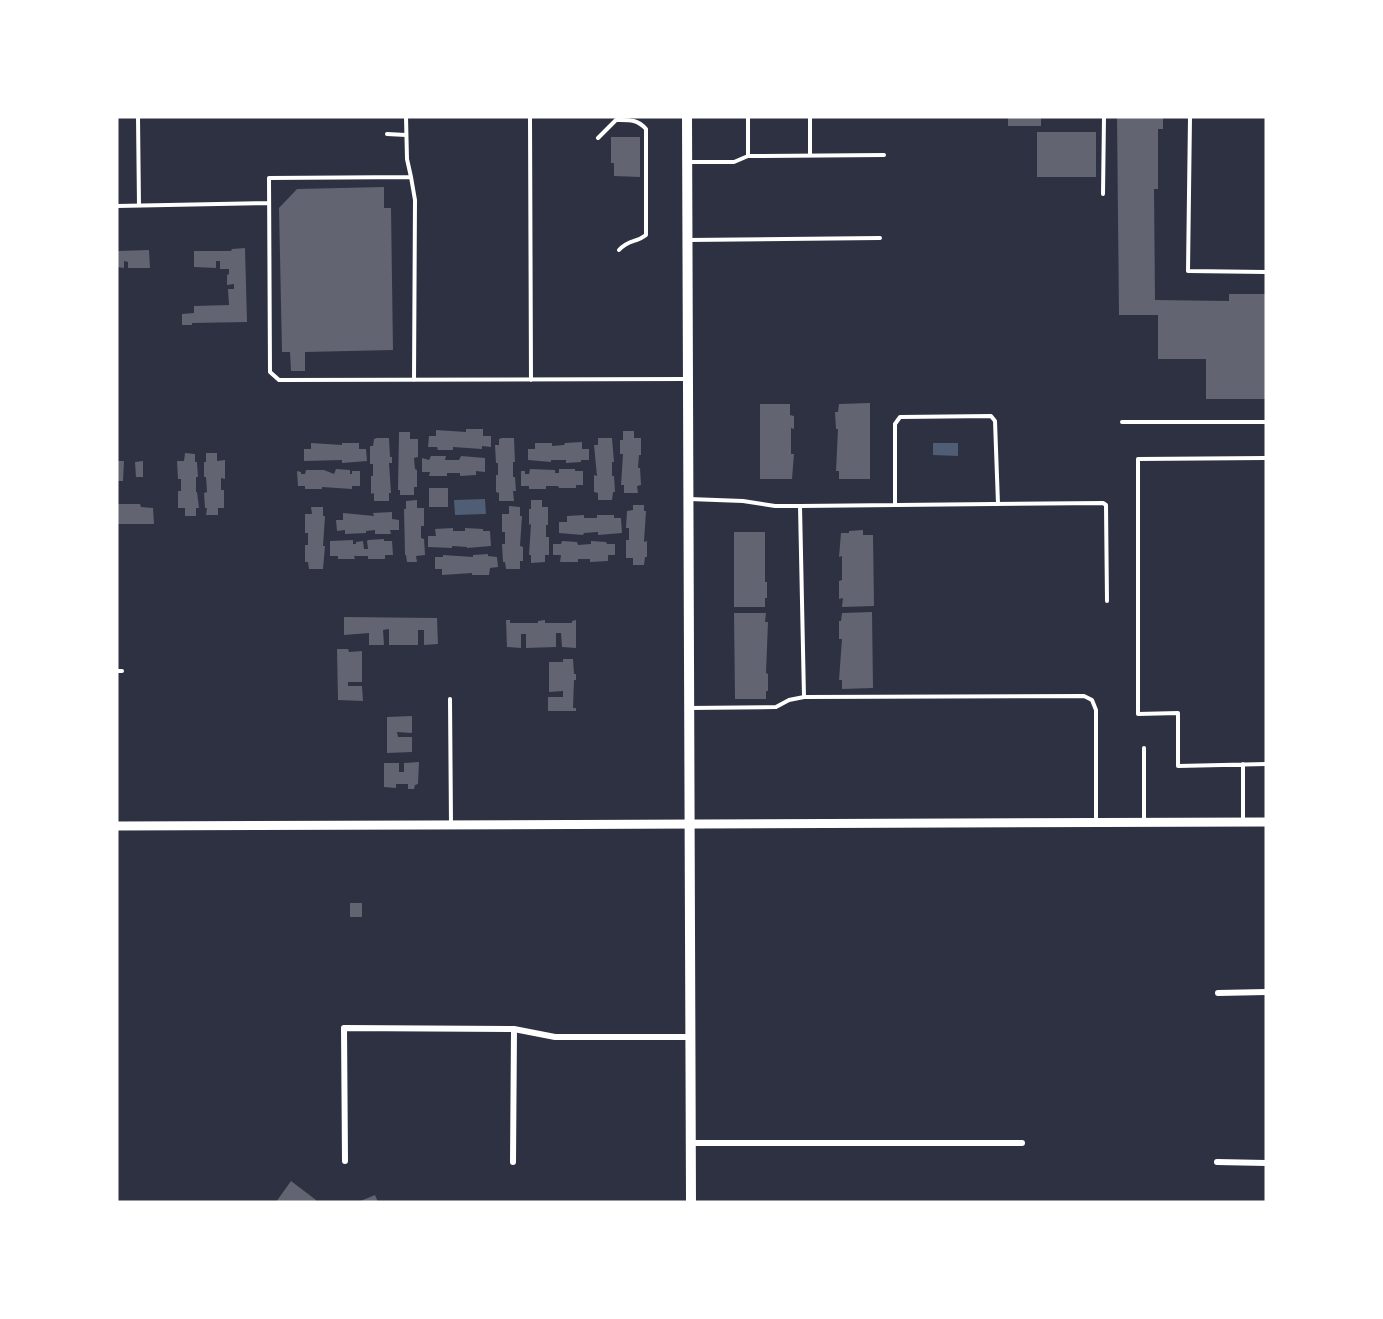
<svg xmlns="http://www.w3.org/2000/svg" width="1383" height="1319" font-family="'Roboto Condensed',sans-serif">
	<rect width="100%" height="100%" fill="#2d3142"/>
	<path fill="#4f5d75" d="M933,443H958V456L933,455Z
		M485,499L486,514L455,515L454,500Z"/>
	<path fill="#626471" d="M1008,117H1041V126H1008Z
		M1117,117H1163V129H1158V189H1154L1155,300L1229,301V294H1266V399H1206V359H1158V315H1119Z
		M1037,132H1096V177H1037Z
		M611,137H640V177L614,176V163H611Z
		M384,187V208H391L393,350L305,352V371H291L290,352H282L279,208L297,189Z
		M245,248L247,322L192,323V325H182V314L194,313V306L229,305L228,289H234V284L227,285V275L229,274V269H220V261H216V268L194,267V251H231L232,249Z
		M149,250L150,268H128V262L124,261V268L117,267V251Z
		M870,403V479H839V471H836L838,429H836L835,412H838L839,404Z
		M760,404H790V415L794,416V429L791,428V454H794L792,479H760Z
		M466,429H483V436H491V447L482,446V449L453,447V450H438L437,447H428L429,436H436V430L466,432Z
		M623,431H634V438H641V455H639L638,468H640L641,485L637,486L638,493H624V485H621L623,454H620V440H623Z
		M399,432H410V439H418V457L414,458L415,469L417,470V487H414V495H400V490H398Z
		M377,438H389L390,457H392V463H389L391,493H389V501H374V493L371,494V476H373V464H370V446H373L374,439Z
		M502,438H514L515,462H513V477H515L516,491H513L514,501H499V493L496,492V475H498V463H496L495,445H499V439Z
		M598,438H612L614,462H612V476H614L615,492H613L612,500H598V493L594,492V475L597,476L594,445H598Z
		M582,442V449H589V460H581V462L566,463V460H551V462L528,460V449H535V443H552V446L564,445L565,443Z
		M311,443L342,445V443H359V449H366L367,461L342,463V460L304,461V449H311Z
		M185,453L195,454V462H197L198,477H196V492H197L199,508H196V516H185V508H178V491H181V479H178L177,461H184Z
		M206,453H217V461L225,460V479L221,478V490H224V508H218V515H206L207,508H205L204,493L207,492L206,477H204V462H206Z
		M431,456H446L445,460H459L461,456L485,458V472L476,471V475L460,476V473H447V476H429L430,472H422V458L429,460Z
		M117,461H124L123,481H117Z
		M143,461V477H136L135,462Z
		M336,469L350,470V474H352V471H360V486H352V489L322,487V489H305V486H298L297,471L301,472V474H305L306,470H324L334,474Z
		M530,469L555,470V473H559V469H575V471H583V485H576V488H559L558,486H546V489H529V486H521V471H525V474H529Z
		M429,488H448V507H429Z
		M417,500V508H424V526H421V538L424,539L425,555L416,556L417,562H407L406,555H405L404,509H406V501Z
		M531,500H542V507H548V525H546V537H549V555H545V562L531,563V555H529L531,524L529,525V509H531Z
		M117,504H140L141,507L153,508L154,524H117Z
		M633,505H644V511H646L644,542L647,541V557H645L644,565H633V558H626V540H629V528H626L627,511L633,510Z
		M509,506L520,507V516H522L520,546L523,547V561H520V569H506L505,562H503L502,544H505V532H502V514H509Z
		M311,507H323V516H325L323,546H325L323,569H309L308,562H305V545H308V533H305V514H312Z
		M392,512V519L399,520V530H390L391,534H375V530L366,531V533L345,534V530L337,531L336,520H343V513L374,516L373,513Z
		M584,515V518H597V515H614V518H621L622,533L598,535V532L584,533L583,535L559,533V522H567V516Z
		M453,528V531H465V528L483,529V531H490L491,546L467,548V547L452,546V548L428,547V536H436L435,529Z
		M863,530V535H873L874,606L842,607L843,598L839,599V581L842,580V556L839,557L841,533H849V531Z
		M734,532H765V582H767V598H765V607H734Z
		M384,539V541H392L393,555H385V559H368V556H354L355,559H338V556H330V541L353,540V544H356V542L363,541L364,549H368L367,541L368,540Z
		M562,541L577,542L578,545L591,544V541L606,542L607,544H615V555H608V561L590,562V559H578V562H560L561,555H553V544H561Z
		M488,554V556L497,557L498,567L490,568L489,575H472V573L442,575V569H435V557H443V555L473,557V555Z
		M872,612L873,688L842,689V680H839L842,639H839V621H841L842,613Z
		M734,613H766L765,622H768L766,673L768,674V691H766V699H735Z
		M344,617L437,618L438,644L424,645V630H418V645H389V629L383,630L384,645H369V633L344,635Z
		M506,620H510V623H538V621L545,620V623H572V621L576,620V648L562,647L561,633H556V647L526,648V634H521V648L507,647Z
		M337,649H348L349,652L362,651V682H348V686H362L363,701L338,700Z
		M563,659H573L574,674H576V680H574L573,708H576V711H548V697H563V691L549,692V662H563Z
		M412,716V733L397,732L398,737H412V752L387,753V717Z
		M419,762L418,784L415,785L414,789H408V784H396V788L384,787V763H399V772H404V763Z
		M350,903H362V917H350Z
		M291,1181L316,1200L315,1202H276Z
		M375,1195L378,1202H358Z"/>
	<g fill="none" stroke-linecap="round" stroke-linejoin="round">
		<path stroke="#fff" stroke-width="4" d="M138,117L139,206
			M406,117L407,159L411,177
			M530,117L531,380
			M1190,117L1188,271L1266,272
			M387,134L406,135
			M598,138L616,120C629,120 637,119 646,129V235C636,243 629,239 619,250
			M748,156V117
			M810,156V117
			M688,162H734L748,156L884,155
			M1103,194L1104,117
			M117,206L269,203
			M688,240L880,238
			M414,380L415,200L411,177L269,178L270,372L279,380C414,380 550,379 686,379
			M1122,422H1266
			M1266,458L1138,459V714L1178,713V766L1266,764
			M689,499L743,501L775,506H800L1103,503L1106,505L1107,601
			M895,505V424L900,417L991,416L995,421L998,504
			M800,506L804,697
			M117,671H122
			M450,699L451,824
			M689,708L776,707L789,700L804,697L1084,696L1092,700L1096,710V822
			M1144,748V822
			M1243,821V764"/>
		<path stroke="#fff" stroke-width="6" d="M1218,993L1266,992
			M690,1143H1022
			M345,1161L344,1028L514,1029L555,1037H690
			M513,1162L514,1029
			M1217,1162L1266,1163"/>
		<path stroke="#fff" stroke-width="9" d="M117,826L1266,822"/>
		<path stroke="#fff" stroke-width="10" d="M687,117L691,1202"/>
	</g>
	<rect width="1383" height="1319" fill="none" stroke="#ffffff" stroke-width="237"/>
</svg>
